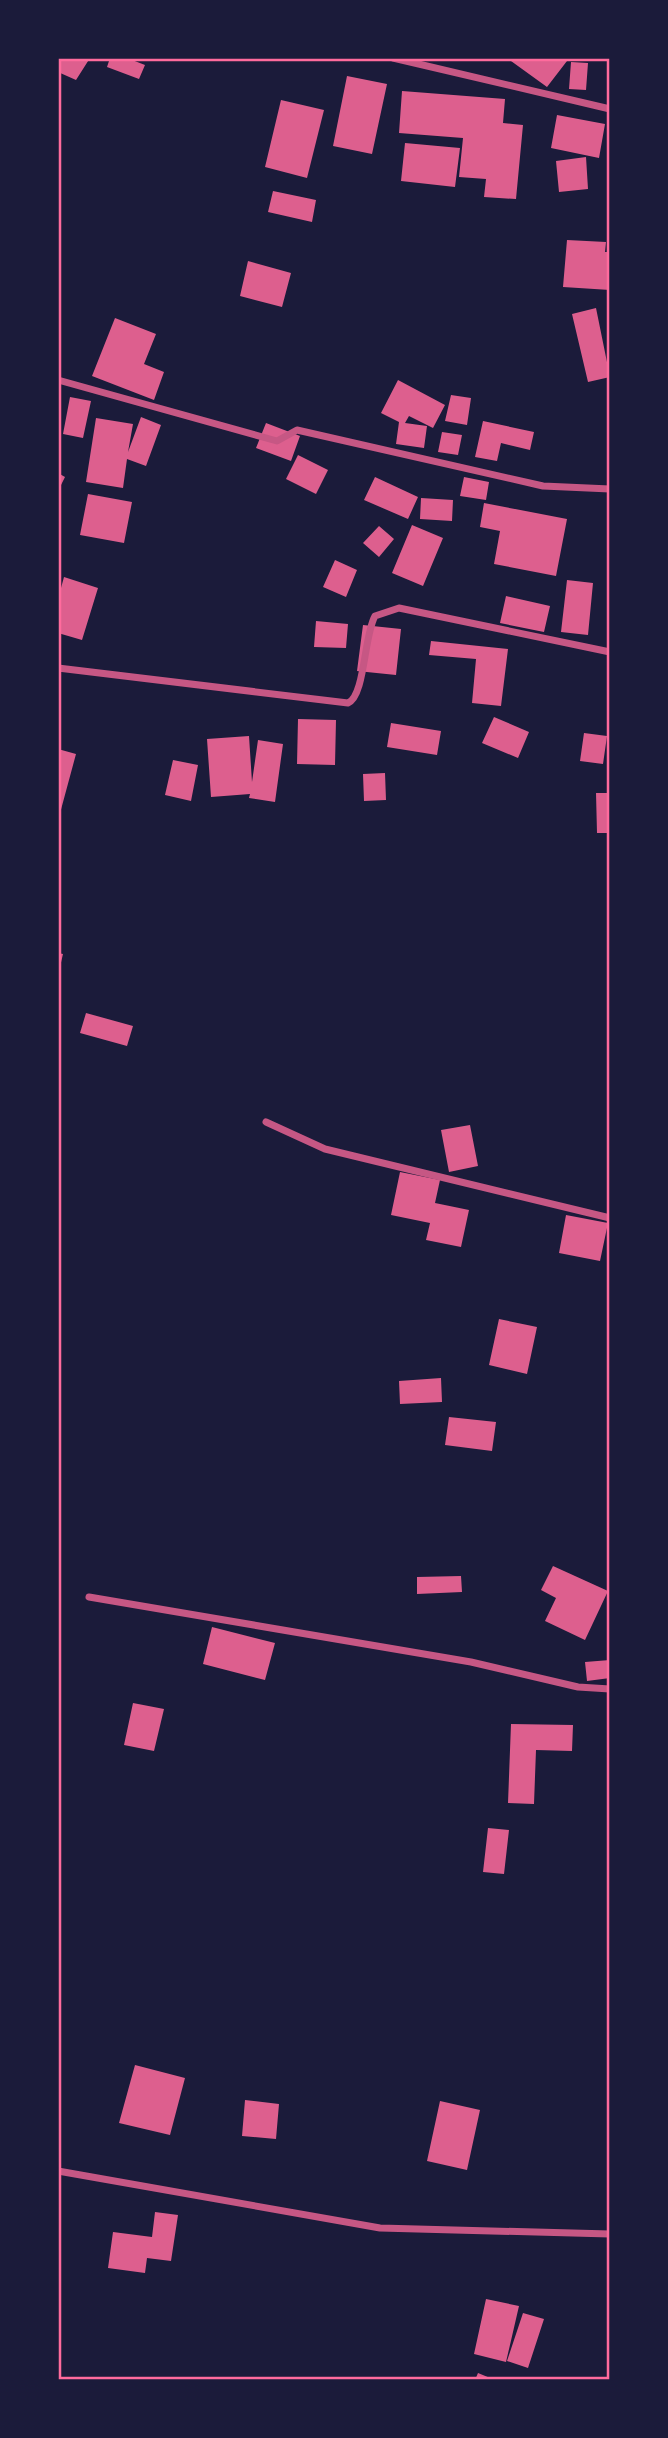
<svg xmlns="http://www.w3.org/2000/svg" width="668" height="2438" font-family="'Varela Round',sans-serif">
	<rect width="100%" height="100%" fill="#1b1b3a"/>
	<path fill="#dd5f8e" d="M58,58H90L76,80L58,72Z
		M110,58H127L145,65L139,79L107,67Z
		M513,58H563L567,61L547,87L511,61Z
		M571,62L588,63L586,90L569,89Z
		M347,76L387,84L372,154L333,146Z
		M402,91L505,99L503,123L523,125L516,199L484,197L486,179L459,177L463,138L399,133Z
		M281,100L324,110L307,178L265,167Z
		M557,115L605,124L599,158L551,148Z
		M405,143L460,148L455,187L401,181Z
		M586,157L588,189L559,192L556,161Z
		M273,191L316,200L312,222L268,212Z
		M567,240L606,242L605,252H610V290L563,287Z
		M248,261L291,273L282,307L240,296Z
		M596,308L610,377L588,382L572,314Z
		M115,318L156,334L144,364L164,372L154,400L92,376Z
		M398,380L445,405L433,428L409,416L405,423L427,426L424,448L396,444L399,422L381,413Z
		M451,395L471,398L467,425L445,421Z
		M70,397L91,401L83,438L63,434Z
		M141,417L161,425L146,466L127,459L123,488L86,482L96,418L133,424L128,452Z
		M483,421L534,432L530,450L501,443L497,461L475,457Z
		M266,423L300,436L291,461L256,448Z
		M442,432L462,435L458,455L438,452Z
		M298,455L328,470L316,494L286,479Z
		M58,473L65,477L58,491Z
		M375,477L418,497L408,519L364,500Z
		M464,477L489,482L486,500L460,496Z
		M88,494L132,502L124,543L80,535Z
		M421,498L453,500L452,521L420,519Z
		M484,503L567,519L556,576L494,564L500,531L480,527Z
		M412,525L443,538L423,586L392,573Z
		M379,526L394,539L379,557L363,543Z
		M335,560L357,570L346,597L323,587Z
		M64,577L98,588L82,640L58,633V599Z
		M567,580L593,583L588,635L561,632Z
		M506,596L550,606L544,632L500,623Z
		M316,621L348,624L346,648L314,647Z
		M363,625L401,629L396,675L357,671Z
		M431,641L508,649L501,706L472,703L476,659L429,655Z
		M494,717L529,732L518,758L482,743Z
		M298,719L336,720L335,765L297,764Z
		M391,723L441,731L437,755L387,747Z
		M584,733L607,736L603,764L580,761Z
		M249,736L252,782L258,740L283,744L275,802L249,798L250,794L211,797L207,739Z
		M58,749L76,754L59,817H58Z
		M173,760L198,765L191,801L165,795Z
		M385,773L386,800L364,801L363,774Z
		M596,793H610V833H597Z
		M58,953L63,954L59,971H58Z
		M86,1013L133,1026L127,1046L80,1033Z
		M470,1125L478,1166L449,1172L441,1130Z
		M400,1172L440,1180L435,1203L469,1210L461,1247L426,1240L430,1223L391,1215Z
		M566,1215L608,1223L600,1261L559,1253Z
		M499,1319L537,1327L527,1374L489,1365Z
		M441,1378L442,1402L400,1404L399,1381Z
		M449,1417L496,1422L492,1451L445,1445Z
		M553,1566L608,1591L585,1640L545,1621L556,1598L541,1590Z
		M461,1576L462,1592L417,1594V1577Z
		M212,1627L275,1643L265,1680L203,1664Z
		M610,1660V1678L587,1681L585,1662Z
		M133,1703L164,1709L154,1751L124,1745Z
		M511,1724L573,1725L572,1751L536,1750L534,1804L508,1803Z
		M488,1828L509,1830L504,1874L483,1872Z
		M135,2065L185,2078L170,2135L119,2123Z
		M245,2100L279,2104L276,2139L242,2136Z
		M440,2101L480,2110L467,2170L427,2161Z
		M155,2212L178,2215L171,2261L147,2258L145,2273L108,2268L113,2232L152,2237Z
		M486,2299L519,2306L506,2362L474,2354Z
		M523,2313L544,2319L528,2368L507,2361Z
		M478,2373L495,2380H475Z"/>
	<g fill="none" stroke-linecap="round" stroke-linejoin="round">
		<path stroke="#c65784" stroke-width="7" d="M393,58L610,109
			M58,380L277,441L297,430L543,486L610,489
			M58,668L348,703C365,696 364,635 375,616L399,608L610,652
			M266,1122L325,1149L610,1218
			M89,1597L471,1662L578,1687L610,1689
			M58,2171L380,2228L610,2234"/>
	</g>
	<rect width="668" height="2438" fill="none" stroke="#1b1b3a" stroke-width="119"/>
	<rect x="60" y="60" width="548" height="2318" fill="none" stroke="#ff6b9d" stroke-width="2.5"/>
</svg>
